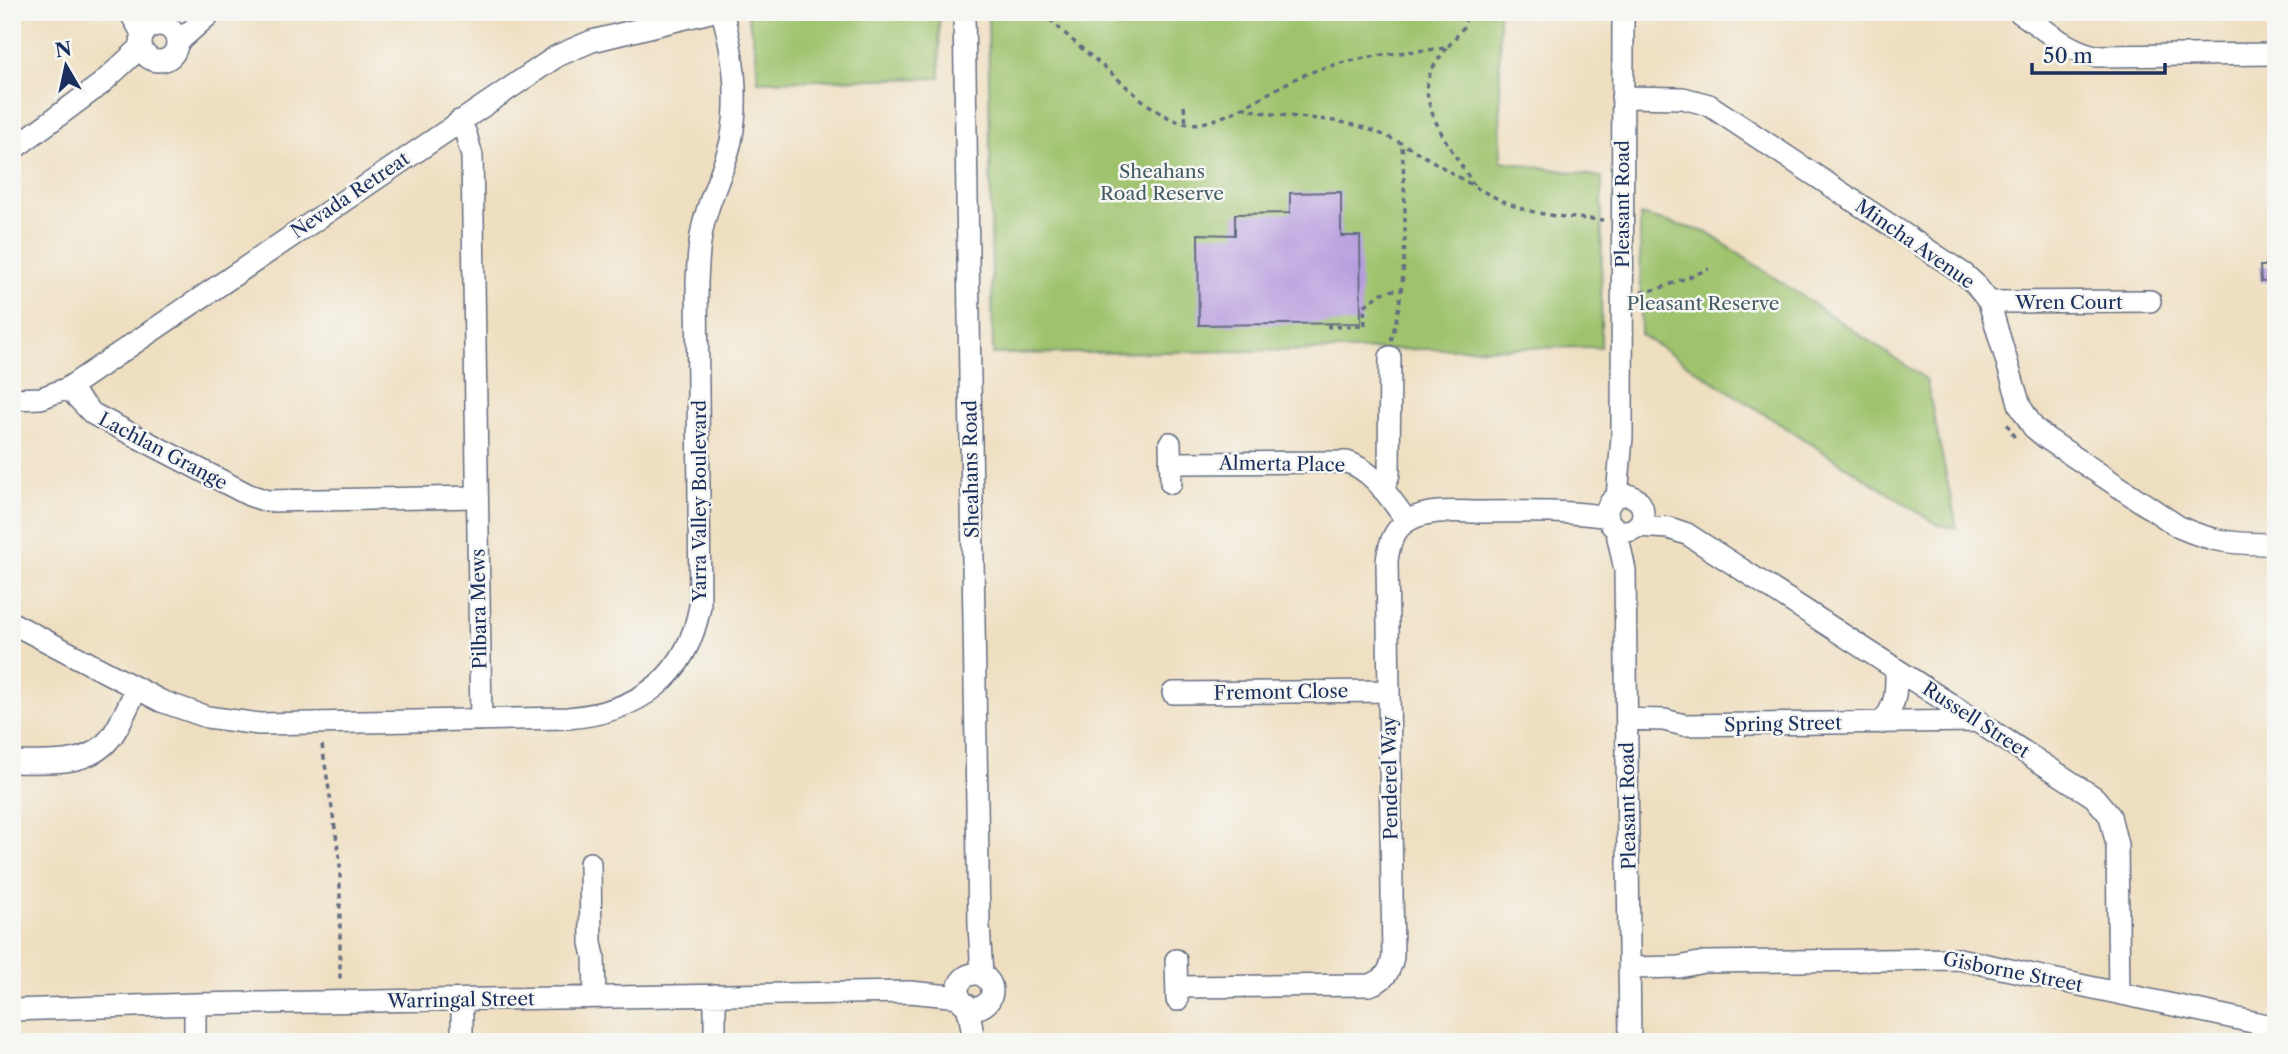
<svg xmlns="http://www.w3.org/2000/svg" width="2288" height="1054" font-family="'Libre Caslon Text',serif">
	<rect width="100%" height="100%" fill="#f6f6f2"/>
	<filter id="ink" filterUnits="userSpaceOnUse"><feTurbulence type="fractalNoise" baseFrequency=".0143" numOctaves="2"/><feDisplacementMap in="SourceGraphic" scale="14" xChannelSelector="R" yChannelSelector="G"/><feConvolveMatrix kernelMatrix="1 2 1 2 8 2 1 2 1" color-interpolation-filters="sRGB"/></filter>
	<filter id="wash" filterUnits="userSpaceOnUse"><feTurbulence type="fractalNoise" baseFrequency=".00686" numOctaves="4" result="noise"/><feDisplacementMap in="SourceGraphic" scale="28" xChannelSelector="R" yChannelSelector="G"/><feGaussianBlur stdDeviation="1.57" result="paint"/><feColorMatrix in="noise" values="0 0 0 0 0 0 0 0 0 0 0 0 0 0 0 0 0 1.4 0 .05"/><feComposite in="paint" operator="in"/></filter>
	<g filter="url(#wash)">
		<rect width="100%" height="100%" fill="#efdfc1"/>
		<path fill="#9fc36d" stroke="#5d7966" stroke-width="2" d="M747,12H939L940,78L758,81L756,53Z
			M988,12H1348L1359,15L1360,12H1499L1501,161L1602,177L1601,347L993,354Z
			M1640,215L1706,232L1926,379L1957,528L1938,525L1641,335Z"/>
		<g id="blocks">
			<path fill="#b499dd" d="M1341,192V236H1360L1361,323L1199,325L1198,234L1235,235V214L1290,213V193Z
				M2260,266H2276V281L2261,282Z"/>
		</g>
	</g>
	<g filter="url(#ink)">
		<use href="#blocks" fill-opacity="0" stroke="#656d81" stroke-width="2"/>
		<g fill="none" stroke-linecap="round" stroke-linejoin="round">
			<defs>
				<path id="minor" d="M130,12L143,35
					M964,12L979,926L982,975
					M2019,12C2043,28 2068,51 2096,56L2276,54
					M141 43a18 18 0 1 1 36 0a18 18 0 1 1-36 0Z
					M177,43L212,12
					M1622,97L1683,98L1709,105L1964,274L1975,284L1989,302L2020,406L2033,427L2046,438L2179,527C2214,543 2238,544 2276,544
					M459,121L466,134L472,156L481,720
					M12,150L101,84L141,47
					M1989,302L2150,301
					M68,388L557,56L592,41L710,12
					M12,399L41,398L68,388L93,414L249,495L267,501L477,497
					M1170,443L1171,483
					M1170,463L1347,462C1375,471 1390,499 1407,521
					M1383,490L1389,474L1390,357
					M1607 513a18 18 0 1 1 36 0a18 18 0 1 1-36 0Z
					M1617,497L1622,437L1623,12
					M1637,526L1669,528L1687,534L2094,797L2110,816L2117,845L2119,993
					M1616,528L1625,570L1630,1042
					M12,623L161,701L207,717L259,724L568,718C638,712 687,678 700,606L697,282C698,261 699,239 705,218C712,192 725,167 731,141C740,97 734,54 722,12
					M1173,693L1389,691
					M1627,719L1664,720L1684,725L1979,721
					M1882,723C1897,703 1896,693 1896,669
					M12,762C48,762 92,768 114,733C123,719 129,703 137,688
					M590,863L591,943L594,956L595,997
					M1176,960L1177,1000
					M1630,968L1679,967L1704,962L1959,959L2276,1027
					M958 991a17 17 0 1 1 34 0a17 17 0 1 1-34 0Z
					M1177,987L1369,985C1384,981 1390,972 1393,957L1387,561C1389,545 1393,529 1409,520C1430,508 1460,512 1483,512C1525,512 1567,510 1608,517
					M715,995V1042
					M966,1004L970,1017L974,1042
					M12,1010L195,1004L910,992L960,997
					M195,1042V1004
					M462,1042V1000"/>
			</defs>
			<use href="#minor" stroke="#656d81" stroke-width="24"/>
			<path stroke="#656d81" stroke-width="3.5" stroke-dasharray="5 5" stroke-linecap="butt" d="M1043,12C1064,34 1087,53 1110,72C1132,91 1156,116 1184,123C1216,130 1268,91 1297,78C1344,57 1396,53 1447,48L1463,28L1468,12
				M1447,48C1440,58 1430,68 1428,81C1421,112 1459,160 1474,185
				M1184,106L1186,123
				M1242,107C1283,120 1327,115 1368,129C1422,147 1466,189 1520,208C1547,217 1576,218 1604,220
				M1641,292L1658,289L1709,269
				M1329,324V327L1365,326L1364,306L1382,293L1402,288
				M1391,341C1409,277 1406,210 1402,145
				M2007,424L2015,438
				M322,745L340,860V983"/>
			<use href="#minor" stroke="#fff" stroke-width="21"/>
		</g>
	</g>
	<g text-anchor="middle" dominant-baseline="central" stroke-width="5" stroke-linejoin="round" paint-order="stroke">
		<g font-size="19" fill="#435b62" stroke="#f6f6f2">
			<text x="1162" y="171">Sheahans<tspan x="1162" dy="22">Road Reserve</tspan></text>
			<text x="1703" y="303">Pleasant Reserve</text>
		</g>
		<g font-size="19" fill="#1b2f5e" stroke="#f6f6f2">
			<text transform="translate(350 195) rotate(-34)">Nevada Retreat</text>
			<text transform="translate(1622 204) rotate(-90)">Pleasant Road</text>
			<text transform="translate(1915 244) rotate(35)">Mincha Avenue</text>
			<text x="2069" y="302">Wren Court</text>
			<text transform="translate(163 451) rotate(28)">Lachlan Grange</text>
			<text transform="translate(1282 464) rotate(1)">Almerta Place</text>
			<text transform="translate(971 469) rotate(-91)">Sheahans Road</text>
			<text transform="translate(699 501) rotate(-90)">Yarra Valley Boulevard</text>
			<text transform="translate(479 609) rotate(-91)">Pilbara Mews</text>
			<text transform="translate(1281 692) rotate(-1)">Fremont Close</text>
			<text transform="translate(1976 720) rotate(33)">Russell Street</text>
			<text transform="translate(1783 724) rotate(-1)">Spring Street</text>
			<text transform="translate(1390 778) rotate(-91)">Penderel Way</text>
			<text transform="translate(1628 806) rotate(-91)">Pleasant Road</text>
			<text transform="translate(2013 972) rotate(11)">Gisborne Street</text>
			<text transform="translate(461 1000) rotate(-1)">Warringal Street</text>
		</g>
	</g>
	<rect width="2288" height="1054" fill="none" stroke="#f6f6f2" stroke-width="42"/>
	<g transform="translate(66 66) rotate(351)" stroke="#f6f6f2" stroke-width="5" paint-order="stroke">
	<path d="M0-5L12 26L0 18L-12 26Z" fill="#1b2f5e"/>
	<text y="-10" font-size="19" font-weight="bold" text-anchor="middle" fill="#1b2f5e">N</text>
	</g>
	<path d="M2032 63v10h133v-10" fill="none" stroke="#1b2f5e" stroke-width="3.5"/>
	<text x="2043" y="63" font-size="21" fill="#1b2f5e" stroke="#f6f6f2" stroke-width="5" paint-order="stroke">50 m</text>
</svg>
